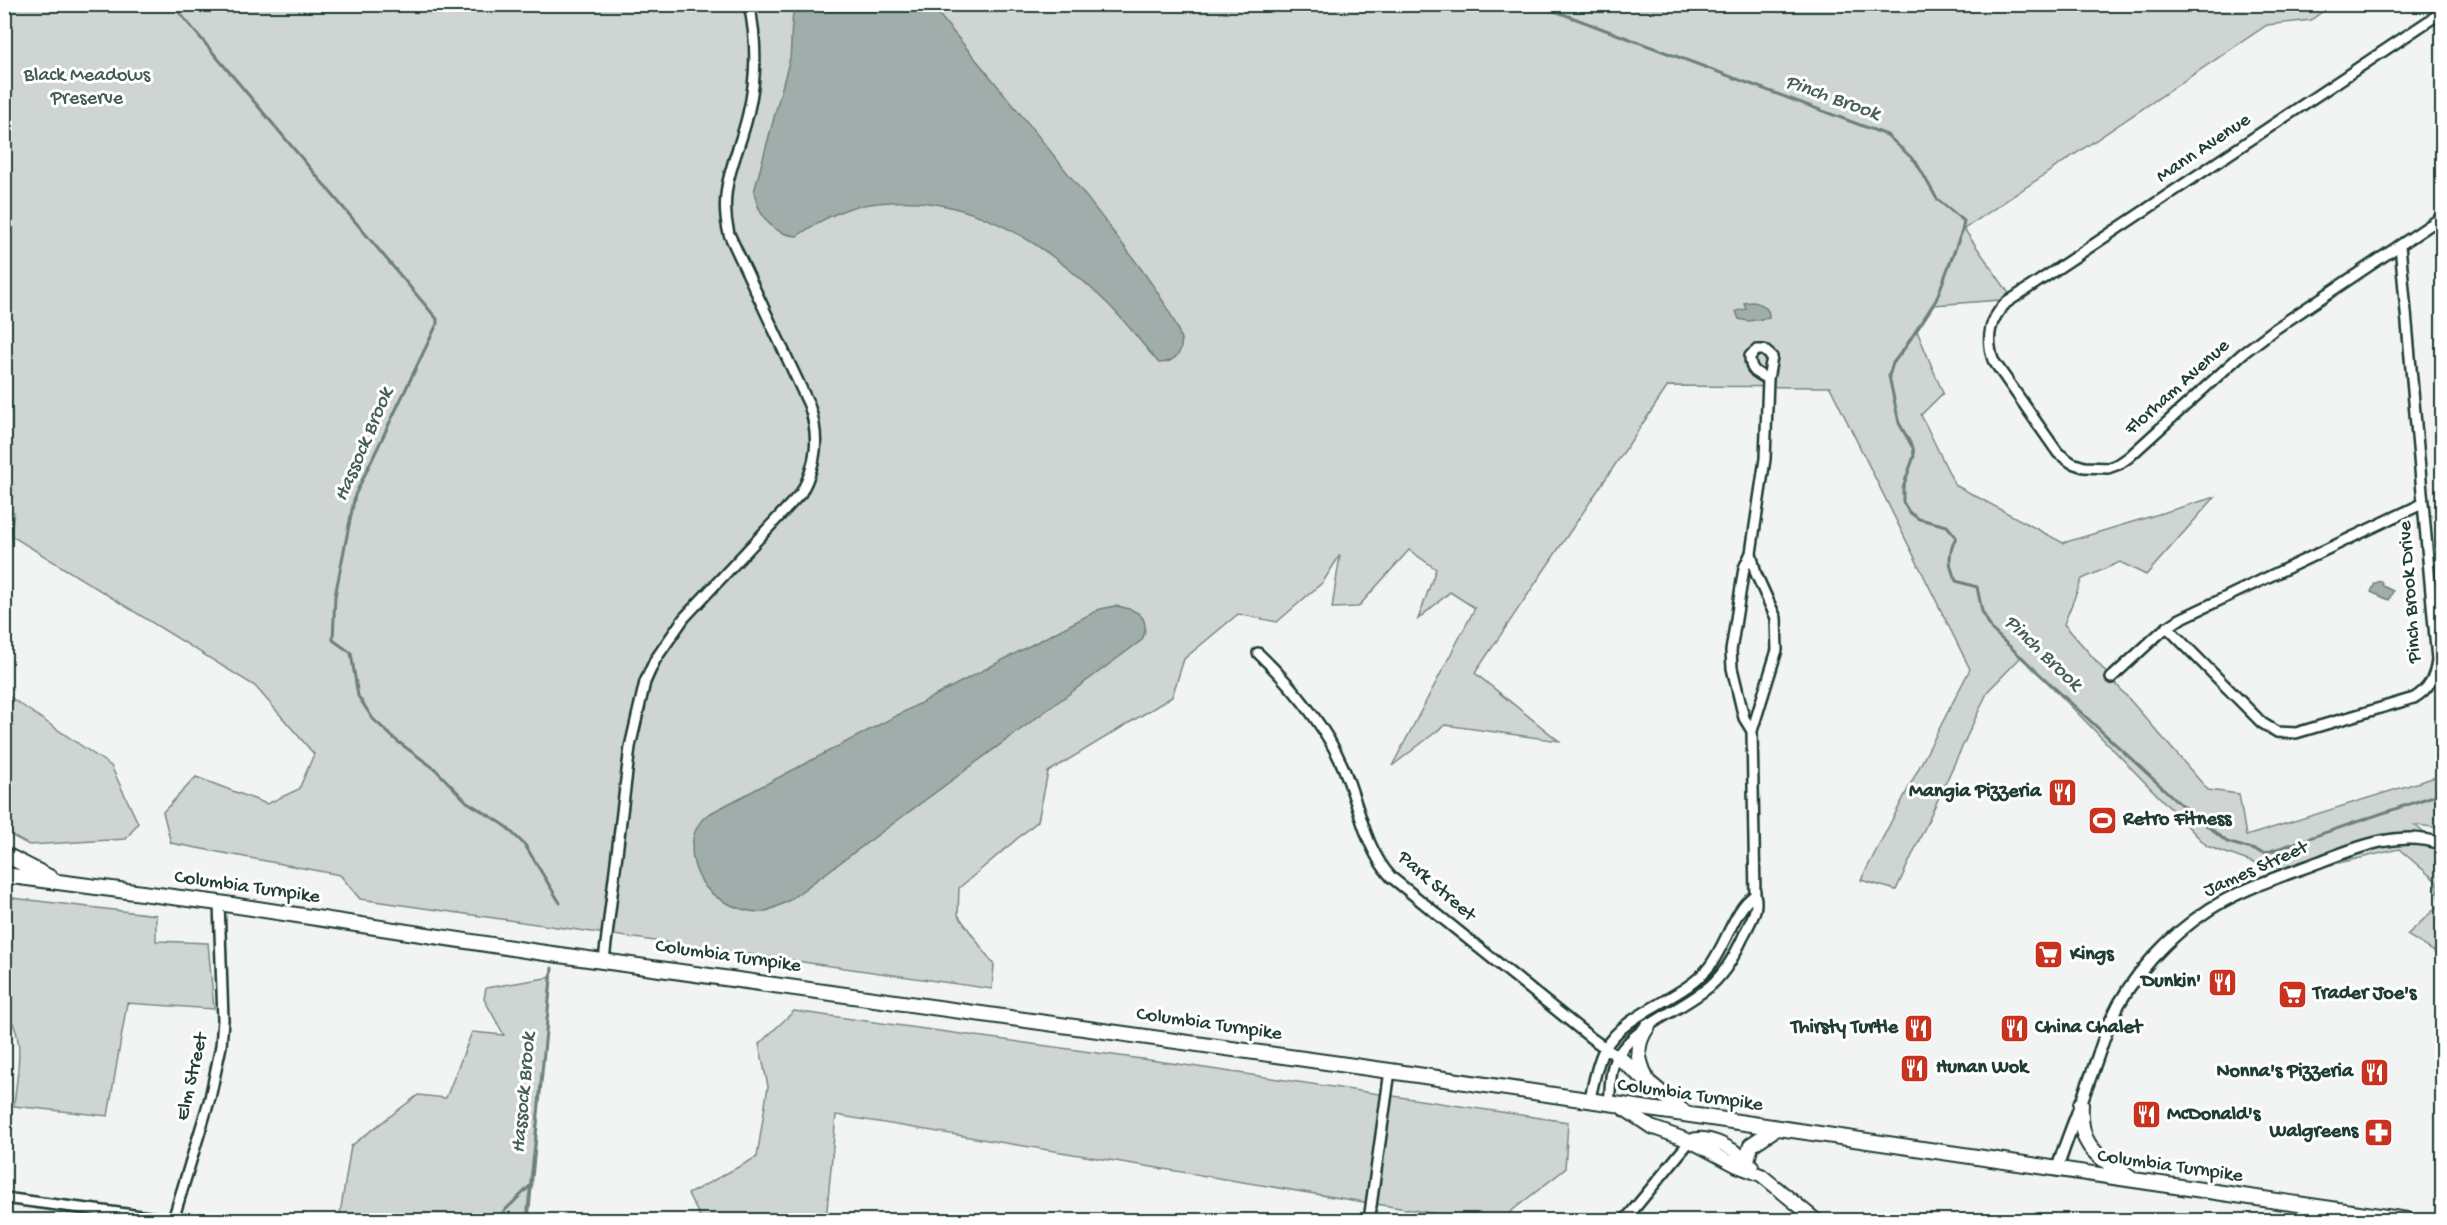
<svg xmlns="http://www.w3.org/2000/svg" width="2447" height="1225" font-family="'Gochi Hand',sans-serif">
	<rect width="100%" height="100%" fill="#f2f3f3"/>
	<filter id="ink" filterUnits="userSpaceOnUse"><feTurbulence type="fractalNoise" baseFrequency=".0167" numOctaves="2"/><feDisplacementMap in="SourceGraphic" scale="12" xChannelSelector="R" yChannelSelector="G"/><feConvolveMatrix kernelMatrix="1 2 1 2 8 2 1 2 1" color-interpolation-filters="sRGB"/></filter>
	<g filter="url(#ink)">
		<path fill="#ced5d3" stroke="#768984" stroke-width="1.5" d="M4,5H2331L2311,20L2267,25L1964,229L2013,299L1934,305L1917,331L1943,393L1921,415L1955,485L2063,543L2215,497L2146,575L2120,562L2082,579L2064,624L2208,790L2239,794L2246,836L2442,775V828L2415,825L2442,849V942L2436,953L2407,935L2440,904L2436,881L2399,849L2287,875L2207,846L2022,656L1988,691L1896,890L1861,880L1970,669L1830,387L1668,386L1475,673L1559,741L1445,725L1392,766L1475,608L1450,592L1418,619L1436,569L1409,550L1358,607L1332,608L1340,555L1323,582L1277,622L1238,614L1184,659L1172,697L1048,772L1038,821L959,888L958,915L994,965L992,989L360,899L340,875L171,843L163,812L196,777L267,804L299,789L314,754L255,686L10,535L14,512L4,510Z
			M4,693L111,766L138,823L126,839L29,845L5,832Z
			M4,897L156,915V941L208,943L214,1009L127,1003L108,1116L14,1106C16,1078 28,1035 5,1012Z
			M552,977L526,1220H339L351,1146L418,1095L446,1098L472,1032L504,1035L484,999L486,988Z
			M794,1011L1171,1063L1568,1122L1565,1169L1500,1220H1473L836,1115L826,1220H702L688,1194L757,1157L768,1086L759,1044Z"/>
		<path fill="#a1adaa" stroke="#6d807b" stroke-width="1.5" d="M795,5H931C993,80 1055,155 1114,233C1134,259 1171,306 1180,336C1185,352 1174,363 1159,363C1142,344 1127,323 1108,304C1050,247 976,196 891,202C877,203 863,204 850,208C832,214 813,225 797,236C771,234 759,216 754,192L790,58C792,40 790,22 795,5Z
			M1752,302C1761,303 1770,308 1769,318L1748,321L1739,319L1736,311L1746,309L1744,303Z
			M2381,581L2383,586L2393,591L2389,600L2371,592L2375,583Z
			M1116,606C1136,609 1152,616 1142,640L788,901C780,905 767,913 758,912C739,911 712,899 702,882C689,861 687,832 707,815L1100,609Z"/>
		<g fill="none" stroke-linecap="round" stroke-linejoin="round">
			<path stroke="#6d807b" stroke-width="3" d="M172,4L437,319V324L355,495L335,596L333,640L351,653L358,696L373,719L397,741L435,769L467,802L503,824L525,845L560,903
				M1536,4L1887,135L1916,162L1937,199L1964,221L1962,231L1936,300L1904,349L1893,363L1889,376L1899,423L1913,448L1914,456L1903,487V502L1909,512L1919,519L1947,526L1956,537C1948,554 1948,564 1956,581L1977,587L1982,611L1992,630L2179,803L2227,842L2265,853L2442,793
				M495,1220L532,1184
				M528,1220L552,968"/>
			<defs>
				<path id="minor" d="M2442,12L2006,303C1989,320 1986,338 1993,360L2058,453L2072,463L2084,467L2108,468L2119,464L2129,457L2242,354L2275,329L2442,217
					M2167,627L2262,723L2277,732L2296,733L2414,698C2429,689 2435,677 2437,660L2400,245
					M1258,653C1292,686 1324,723 1343,767C1359,804 1364,847 1391,877L1591,1038L1617,1056
					M2111,678L2162,631L2180,619L2422,504
					M1752,731L1777,650L1776,618L1756,574L1751,553L1765,459L1768,379L1772,357L1764,350H1757L1750,356C1750,371 1756,373 1768,379
					M604,960L630,747L645,682L655,660L684,618L801,493C817,464 820,437 809,405L729,234C717,186 738,158 748,114C757,77 757,41 749,4
					M1589,1101C1594,1085 1596,1063 1605,1048C1628,1010 1683,1000 1709,967C1725,947 1735,907 1755,895
					M1609,1104C1611,1088 1609,1068 1618,1055C1640,1022 1681,1011 1710,986C1726,972 1736,953 1745,933C1751,920 1759,909 1755,895L1752,731L1744,718L1732,668L1731,651L1744,568L1751,553
					M4,1198L172,1220
					M173,1220L210,1098L221,1046L223,1020L219,903
					M1369,1220L1390,1071
					M1625,1220L1690,1141"/>
				<path id="tertiary" d="M2057,1170C2065,1142 2077,1116 2086,1089C2095,1066 2102,1042 2111,1020C2131,975 2170,935 2210,909C2243,888 2282,876 2319,862C2358,847 2400,829 2442,844"/>
				<path id="secondary" d="M1618,1105L1651,1127L1690,1141L1737,1166L1761,1175L1816,1220
					M1690,1141C1708,1132 1740,1152 1752,1166"/>
				<path id="primary" d="M4,854L51,878
					M4,875L219,903L538,952L1390,1071L2407,1220
					M1617,1056L1685,1113
					M1647,1081C1638,1059 1633,1047 1648,1026
					M2081,1104C2078,1151 2100,1156 2134,1180
					M1747,1160L1751,1145L1775,1129"/>
			</defs>
			<use href="#minor" stroke="#1f3d34" stroke-width="14"/>
			<use href="#tertiary" stroke="#1f3d34" stroke-width="15"/>
			<use href="#secondary" stroke="#1f3d34" stroke-width="16"/>
			<use href="#primary" stroke="#1f3d34" stroke-width="18"/>
			<use href="#minor" stroke="#fff" stroke-width="9"/>
			<use href="#tertiary" stroke="#fff" stroke-width="10"/>
			<use href="#secondary" stroke="#fff" stroke-width="12"/>
			<use href="#primary" stroke="#fff" stroke-width="14"/>
		</g>
	</g>
	<defs>
		<symbol id="restaurant-square" viewBox="-11 -11 22 22"><rect x="-9" y="-9" width="18" height="18" rx="4" fill="#c8321e" stroke="#fff"/><path d="M-5-6h1v4h1v-4h1v4h1v-4h1v5L-1.5 .5V6h-2V.5L-5-1ZM5-6V6H3V1.5H1.5Q1.5-4 5-6Z" fill="#fff"/></symbol>
		<symbol id="stadium-square" viewBox="-11 -11 22 22"><rect x="-9" y="-9" width="18" height="18" rx="4" fill="#c8321e" stroke="#fff"/><path d="M0-5a6.5 5 0 1 0 0 10a6.5 5 0 1 0 0-10ZM-3.5-1.8h7v3.6h-7Z" fill="#fff"/></symbol>
		<symbol id="supermarket-square" viewBox="-11 -11 22 22"><rect x="-9" y="-9" width="18" height="18" rx="4" fill="#c8321e" stroke="#fff"/><path d="M-6-5.5h2.5l.6 2H6L4.5 2H-2.5L-4.4-4H-6ZM-1.5 3.2a1.3 1.3 0 1 0 .1 0ZM3 3.2a1.3 1.3 0 1 0 .1 0Z" fill="#fff"/></symbol>
		<symbol id="pharmacy-square" viewBox="-11 -11 22 22"><rect x="-9" y="-9" width="18" height="18" rx="4" fill="#c8321e" stroke="#fff"/><path d="M-2-6h4v4h4v4h-4v4h-4v-4h-4v-4h4Z" fill="#fff"/></symbol>
	</defs>
	<g fill-rule="evenodd">
		<use href="#restaurant-square" x="2046" y="776" width="33" height="33"/>
		<use href="#stadium-square" x="2086" y="804" width="33" height="33"/>
		<use href="#supermarket-square" x="2032" y="938" width="33" height="33"/>
		<use href="#restaurant-square" x="2206" y="966" width="33" height="33"/>
		<use href="#supermarket-square" x="2276" y="978" width="33" height="33"/>
		<use href="#restaurant-square" x="1902" y="1012" width="33" height="33"/>
		<use href="#restaurant-square" x="1998" y="1012" width="33" height="33"/>
		<use href="#restaurant-square" x="1898" y="1052" width="33" height="33"/>
		<use href="#restaurant-square" x="2358" y="1056" width="33" height="33"/>
		<use href="#restaurant-square" x="2130" y="1098" width="33" height="33"/>
		<use href="#pharmacy-square" x="2362" y="1116" width="33" height="33"/>
	</g>
	<g text-anchor="middle" dominant-baseline="central" stroke-width="6" stroke-linejoin="round" paint-order="stroke">
		<g font-size="20" fill="#425b54" stroke="#fff">
			<text x="87" y="76">Black Meadows<tspan x="87" dy="23">Preserve</tspan></text>
		</g>
		<g font-size="20" fill="#1f3d34" stroke="#fff">
			<text transform="translate(2204 149) rotate(-34)">Mann Avenue</text>
			<text transform="translate(2178 388) rotate(-42)">Florham Avenue</text>
			<text transform="translate(2411 592) rotate(-94)">Pinch Brook Drive</text>
			<text transform="translate(2256 870) rotate(-24)">James Street</text>
			<text transform="translate(1436 887) rotate(41)">Park Street</text>
			<text transform="translate(247 888) rotate(8)">Columbia Turnpike</text>
			<text transform="translate(728 957) rotate(8)">Columbia Turnpike</text>
			<text transform="translate(1209 1025) rotate(8)">Columbia Turnpike</text>
			<text transform="translate(193 1077) rotate(-77)">Elm Street</text>
			<text transform="translate(1690 1096) rotate(8)">Columbia Turnpike</text>
			<text transform="translate(2170 1167) rotate(8)">Columbia Turnpike</text>
		</g>
		<g font-size="20" font-weight="bold" fill="#1f3d34" stroke="#fff" text-anchor="start">
			<text x="2041" y="792" text-anchor="end">Mangia Pizzeria</text>
			<text x="2123" y="820">Retro Fitness</text>
			<text x="2070" y="955">Kings</text>
			<text x="2201" y="982" text-anchor="end">Dunkin'</text>
			<text x="2313" y="994">Trader Joe's</text>
			<text x="1898" y="1028" text-anchor="end">Thirsty Turtle</text>
			<text x="2035" y="1028">China Chalet</text>
			<text x="1936" y="1068">Hunan Wok</text>
			<text x="2353" y="1072" text-anchor="end">Nonna's Pizzeria</text>
			<text x="2167" y="1115">McDonald's</text>
			<text x="2358" y="1132" text-anchor="end">Walgreens</text>
		</g>
		<g font-size="21" font-style="italic" fill="#465f57" stroke="#fff">
			<text transform="translate(1832 99) rotate(20)">Pinch Brook</text>
			<text transform="translate(365 445) rotate(-67)">Hassock Brook</text>
			<text transform="translate(2042 654) rotate(44)">Pinch Brook</text>
			<text transform="translate(525 1093) rotate(-85)">Hassock Brook</text>
		</g>
	</g>
	<rect width="2447" height="1225" fill="none" stroke="#fff" stroke-width="24"/>
	<rect x="12" y="12" width="2423" height="1201" fill="none" stroke="#1f3d34" stroke-width="2" filter="url(#ink)"/>
</svg>
